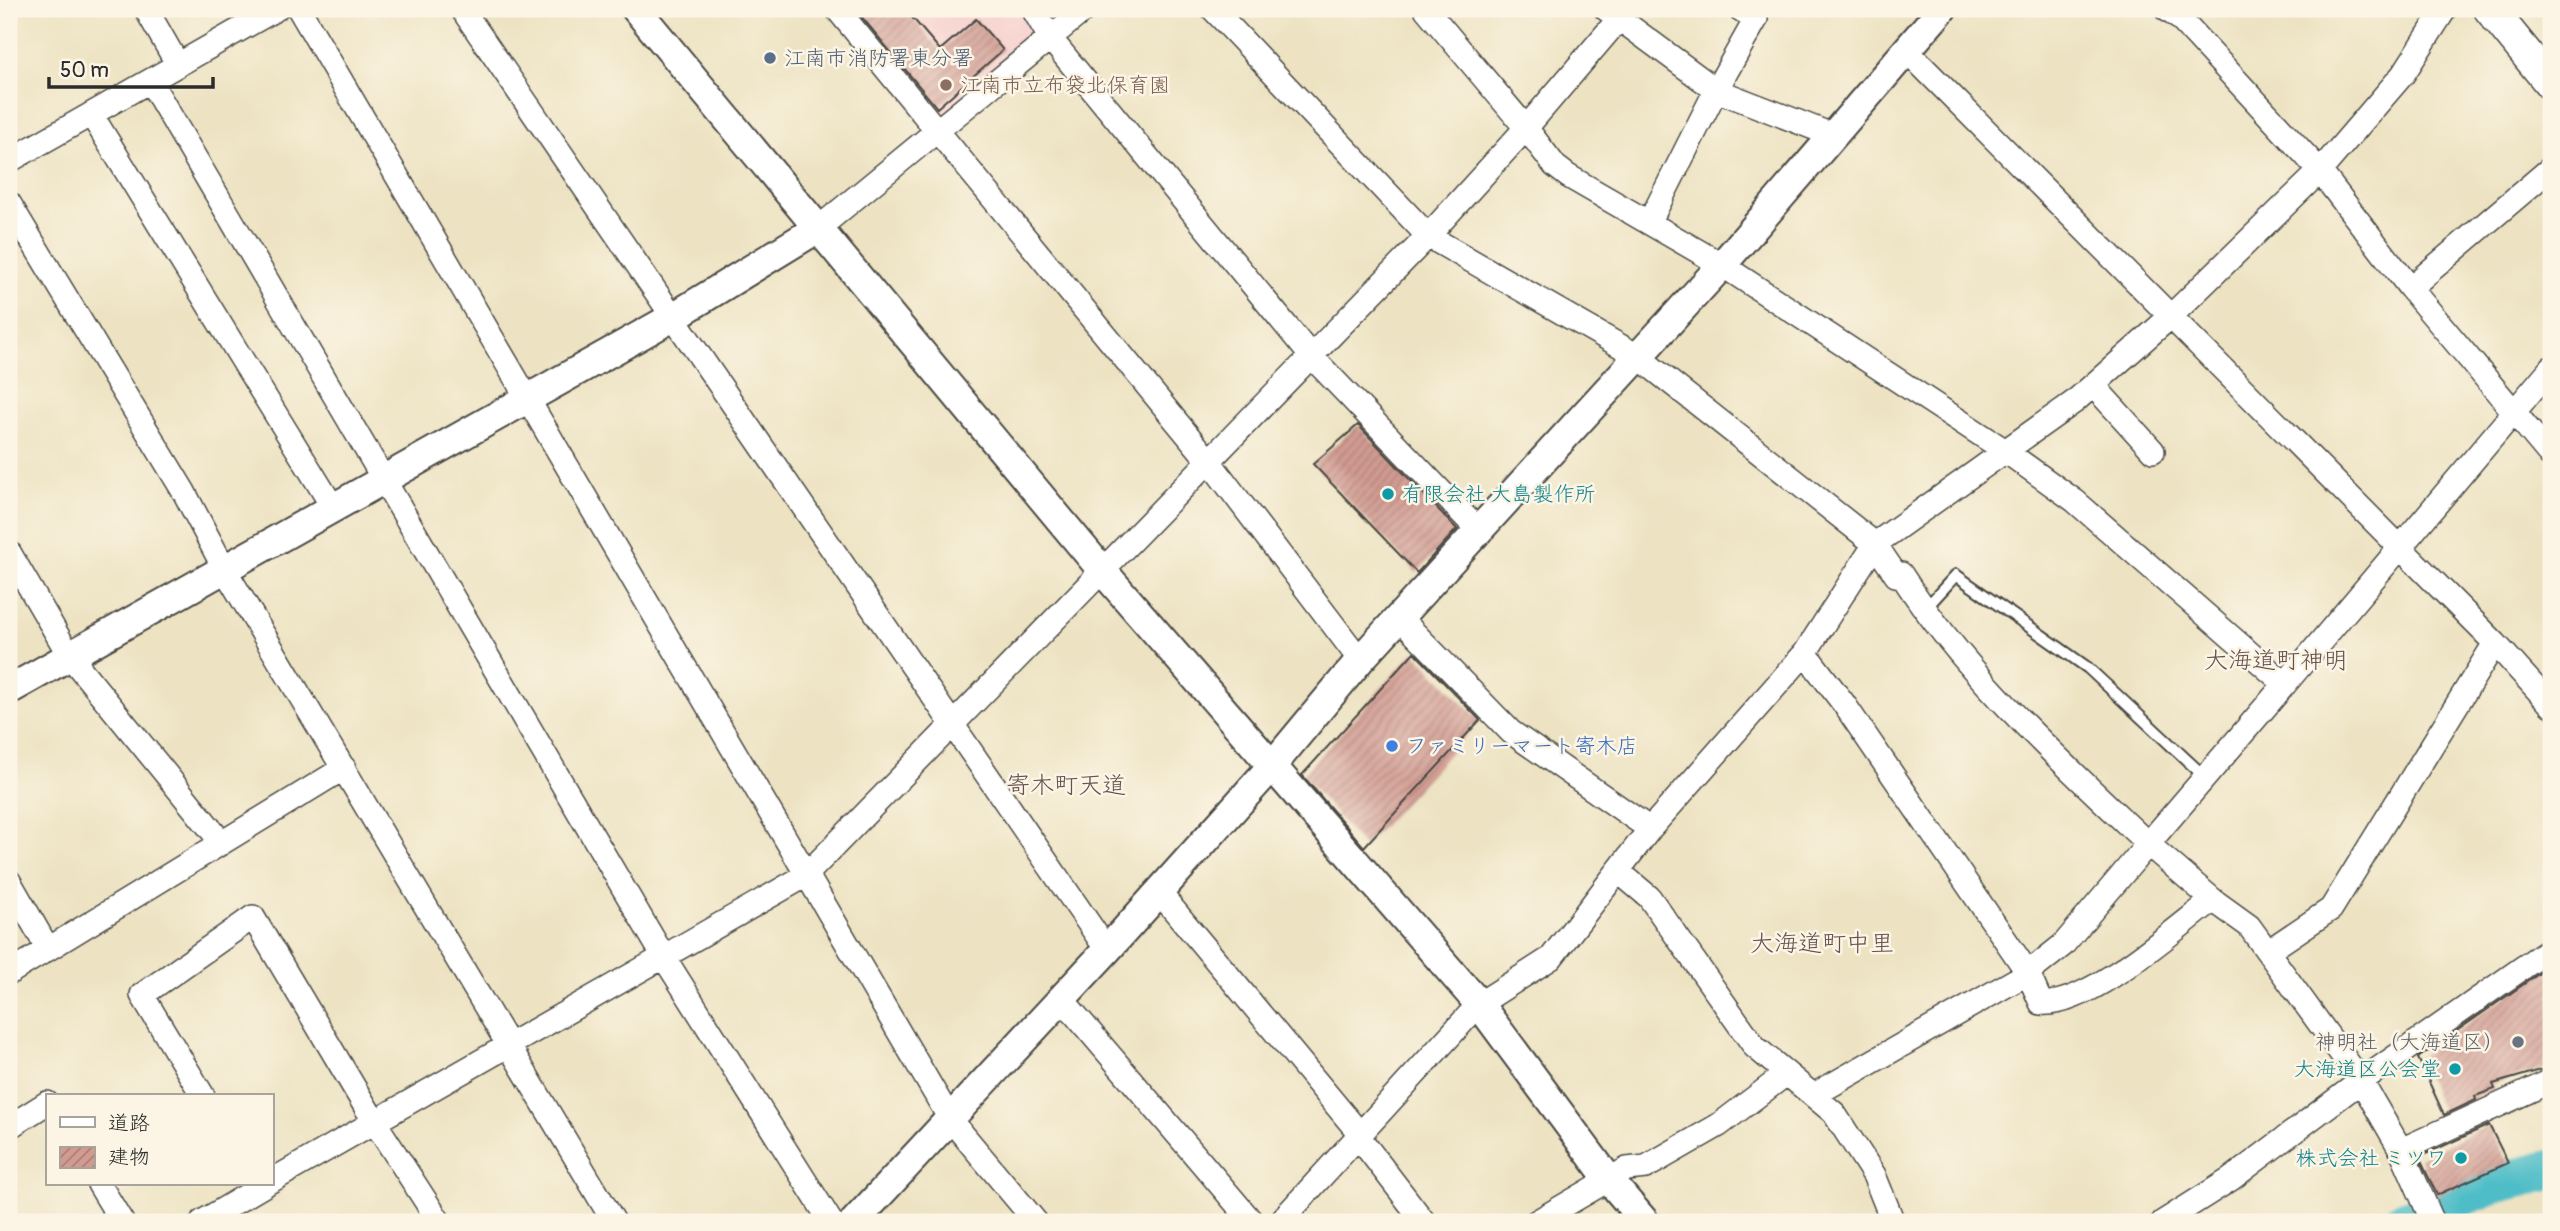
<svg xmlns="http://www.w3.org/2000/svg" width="2560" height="1231" font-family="Pangolin,'Klee One',sans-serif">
	<defs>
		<pattern id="building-hatch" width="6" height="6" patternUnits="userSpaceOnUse" patternTransform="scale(1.75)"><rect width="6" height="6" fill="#d29b92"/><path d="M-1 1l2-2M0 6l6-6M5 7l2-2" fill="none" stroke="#ab7f77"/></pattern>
	</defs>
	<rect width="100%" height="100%" fill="#fcf5e5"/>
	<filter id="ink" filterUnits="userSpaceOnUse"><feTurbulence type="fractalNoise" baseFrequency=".0143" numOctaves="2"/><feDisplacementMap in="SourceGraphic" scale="14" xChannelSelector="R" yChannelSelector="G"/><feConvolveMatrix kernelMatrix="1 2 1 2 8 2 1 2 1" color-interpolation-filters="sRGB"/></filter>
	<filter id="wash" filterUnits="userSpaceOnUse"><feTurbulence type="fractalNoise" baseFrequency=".00686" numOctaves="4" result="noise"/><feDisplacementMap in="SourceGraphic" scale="28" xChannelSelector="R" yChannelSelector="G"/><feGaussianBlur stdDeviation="1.57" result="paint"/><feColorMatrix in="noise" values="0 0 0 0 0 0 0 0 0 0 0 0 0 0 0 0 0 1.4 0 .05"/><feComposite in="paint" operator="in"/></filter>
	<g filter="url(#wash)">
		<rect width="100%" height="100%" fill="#ede3c3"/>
		<path fill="#f7d0ce" d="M836,9H1033L1050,38L937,132Z"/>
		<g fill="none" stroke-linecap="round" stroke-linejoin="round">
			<path stroke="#4fbdc7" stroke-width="40" d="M2401,1222L2493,1184L2551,1170"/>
		</g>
		<g id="blocks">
			<path fill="url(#building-hatch)" d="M855,9H905L940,50L976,19L1003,50L937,108Z
				M1358,425L1457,529L1417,573L1313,464Z
				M1414,652L1480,720L1364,847L1302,775Z
				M2551,965V1067L2493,1084L2495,1089L2475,1096L2476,1100L2444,1115L2418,1058Z
				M2489,1125L2508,1163L2437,1195L2419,1157Z"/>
		</g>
	</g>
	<g filter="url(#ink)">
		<use href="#blocks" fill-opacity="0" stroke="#484742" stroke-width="2"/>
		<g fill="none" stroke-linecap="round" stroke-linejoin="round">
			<defs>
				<path id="service" d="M1924,610L1956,575L2088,668L2204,776"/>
				<path id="minor" d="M146,9L178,65
					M299,9L950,1119L1036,1222
					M462,9L1107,950
					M837,9L1209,461L1360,660
					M1033,9L1050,38L1311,356L1480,532
					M1213,9L1428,236L1636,355L1875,544L1805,653L1650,829L1551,958L1479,1004L1280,1222
					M1606,9L1716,90L1832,135
					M2166,9L2180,19L2320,171L2410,288L2551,456
					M1618,20L1526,128L1555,166L1568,176L1722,265L2004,450L2075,501L2285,684L2148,844L2213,900L2249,926L2361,1081L2551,948
					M1908,52L2495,643L2551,705
					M150,81L665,959L831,1222
					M91,114L334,509
					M9,161L276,9
					M9,203L184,492L225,570L614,1222
					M1649,223L1716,90L1756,19L1740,9
					M820,227L1085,9
					M2410,288L2551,168
					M2093,385L2153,451
					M9,552L69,655L222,843
					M1400,618L1511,732L1650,829
					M1805,653L1844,704L2028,973L2041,1003C2087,1008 2176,928 2213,900
					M2285,684L2551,368
					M1618,871L1649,897L1755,1047L1834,1113L1874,1175L1893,1222
					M9,881L48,949
					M1159,892L1360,1134
					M2270,950L2331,909L2495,643
					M9,973L344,768
					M1062,999L1252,1222
					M1814,1095L2028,973L2063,945L2148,844C2060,760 1967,677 1901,574L1896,575L1875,544L2074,402L2170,317L2320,171L2404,73L2445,9
					M203,1096L142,995L253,917L374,1121L438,1220L435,1222
					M9,1127L47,1103
					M1358,1136L1424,1222
					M2401,1150L2551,1081
					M271,1181L805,876L1428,236L1526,128L1426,9
					M99,1184L122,1222
					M202,1222L266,1184
					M1536,1222L1627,1169L1646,1167L1719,1125L1786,1074
					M2163,1222L2231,1179L2361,1081L2401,1150L2433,1222"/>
				<path id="tertiary" d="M636,9L1101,569L1479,1004L1610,1181L1645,1222
					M9,690L673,317L820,227
					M854,1222L1107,950L1271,767L1360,660L1722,265L1942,9"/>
				<path id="secondary" d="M2490,9L2551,84"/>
			</defs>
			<use href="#service" stroke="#484742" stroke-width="14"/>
			<use href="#minor" stroke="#484742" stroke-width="26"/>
			<use href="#tertiary" stroke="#484742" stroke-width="32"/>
			<use href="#secondary" stroke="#484742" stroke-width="35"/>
			<use href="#service" stroke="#fff" stroke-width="10"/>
			<use href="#minor" stroke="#fff" stroke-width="23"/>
			<use href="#tertiary" stroke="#fff" stroke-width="28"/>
			<use href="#secondary" stroke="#fff" stroke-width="32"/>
		</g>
	</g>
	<circle fill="#5c6f8a" stroke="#fcf5e5" stroke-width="2.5" cx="770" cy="58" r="7"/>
	<circle fill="#8d6e63" stroke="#fcf5e5" stroke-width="2.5" cx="946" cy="85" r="7"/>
	<g fill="#0f9aa8" stroke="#fcf5e5" stroke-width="2.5">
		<circle cx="1388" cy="494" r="7"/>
		<circle cx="2455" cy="1069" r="7"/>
		<circle cx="2461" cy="1158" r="7"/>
	</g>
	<circle fill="#3f7fe0" stroke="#fcf5e5" stroke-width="2.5" cx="1392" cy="746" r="7"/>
	<circle fill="#6b7280" stroke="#fcf5e5" stroke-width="2.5" cx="2518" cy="1042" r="7"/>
	<g text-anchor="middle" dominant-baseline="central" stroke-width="5" stroke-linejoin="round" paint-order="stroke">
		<g font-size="21" fill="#4e5e75" stroke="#fcf5e5" text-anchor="start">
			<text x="784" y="58">江南市消防署東分署</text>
		</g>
		<g font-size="21" fill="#785e54" stroke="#fcf5e5" text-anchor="start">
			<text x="960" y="85">江南市立布袋北保育園</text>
		</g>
		<g font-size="21" fill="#0d838f" stroke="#fcf5e5" text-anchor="end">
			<text x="1402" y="494" text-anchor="start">有限会社 大島製作所</text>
			<text x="2441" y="1069">大海道区公会堂</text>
			<text x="2447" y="1158">株式会社 ミツワ</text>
		</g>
		<g font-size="21" fill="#366cbe" stroke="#fcf5e5" text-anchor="start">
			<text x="1406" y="746">ファミリーマート寄木店</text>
		</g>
		<g font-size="21" fill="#5b616d" stroke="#fcf5e5" text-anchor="end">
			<text x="2504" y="1042">神明社（大海道区）</text>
		</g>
		<g font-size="24" fill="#65524f" stroke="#fcf5e5">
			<text x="2276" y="660">大海道町神明</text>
			<text x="1066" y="785">寄木町天道</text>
			<text x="1822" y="943">大海道町中里</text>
		</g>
	</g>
	<rect width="2560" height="1231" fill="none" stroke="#fcf5e5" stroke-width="35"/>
	<rect x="46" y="1094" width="228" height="91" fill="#fcf5e5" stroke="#a8a49b" stroke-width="2"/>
	<rect x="60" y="1117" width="35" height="10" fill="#ffffff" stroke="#a8a49b" stroke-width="2"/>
	<text x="108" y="1130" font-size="21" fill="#2b2b2b">道路</text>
	<rect x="60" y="1147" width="35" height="21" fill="url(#building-hatch)" stroke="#a8a49b" stroke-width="2"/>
	<text x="108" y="1164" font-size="21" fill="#2b2b2b">建物</text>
	<path d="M49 77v10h164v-10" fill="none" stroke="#2b2b2b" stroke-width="3.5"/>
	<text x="60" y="77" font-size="21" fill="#2b2b2b" stroke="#fcf5e5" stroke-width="5" paint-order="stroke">50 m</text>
</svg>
